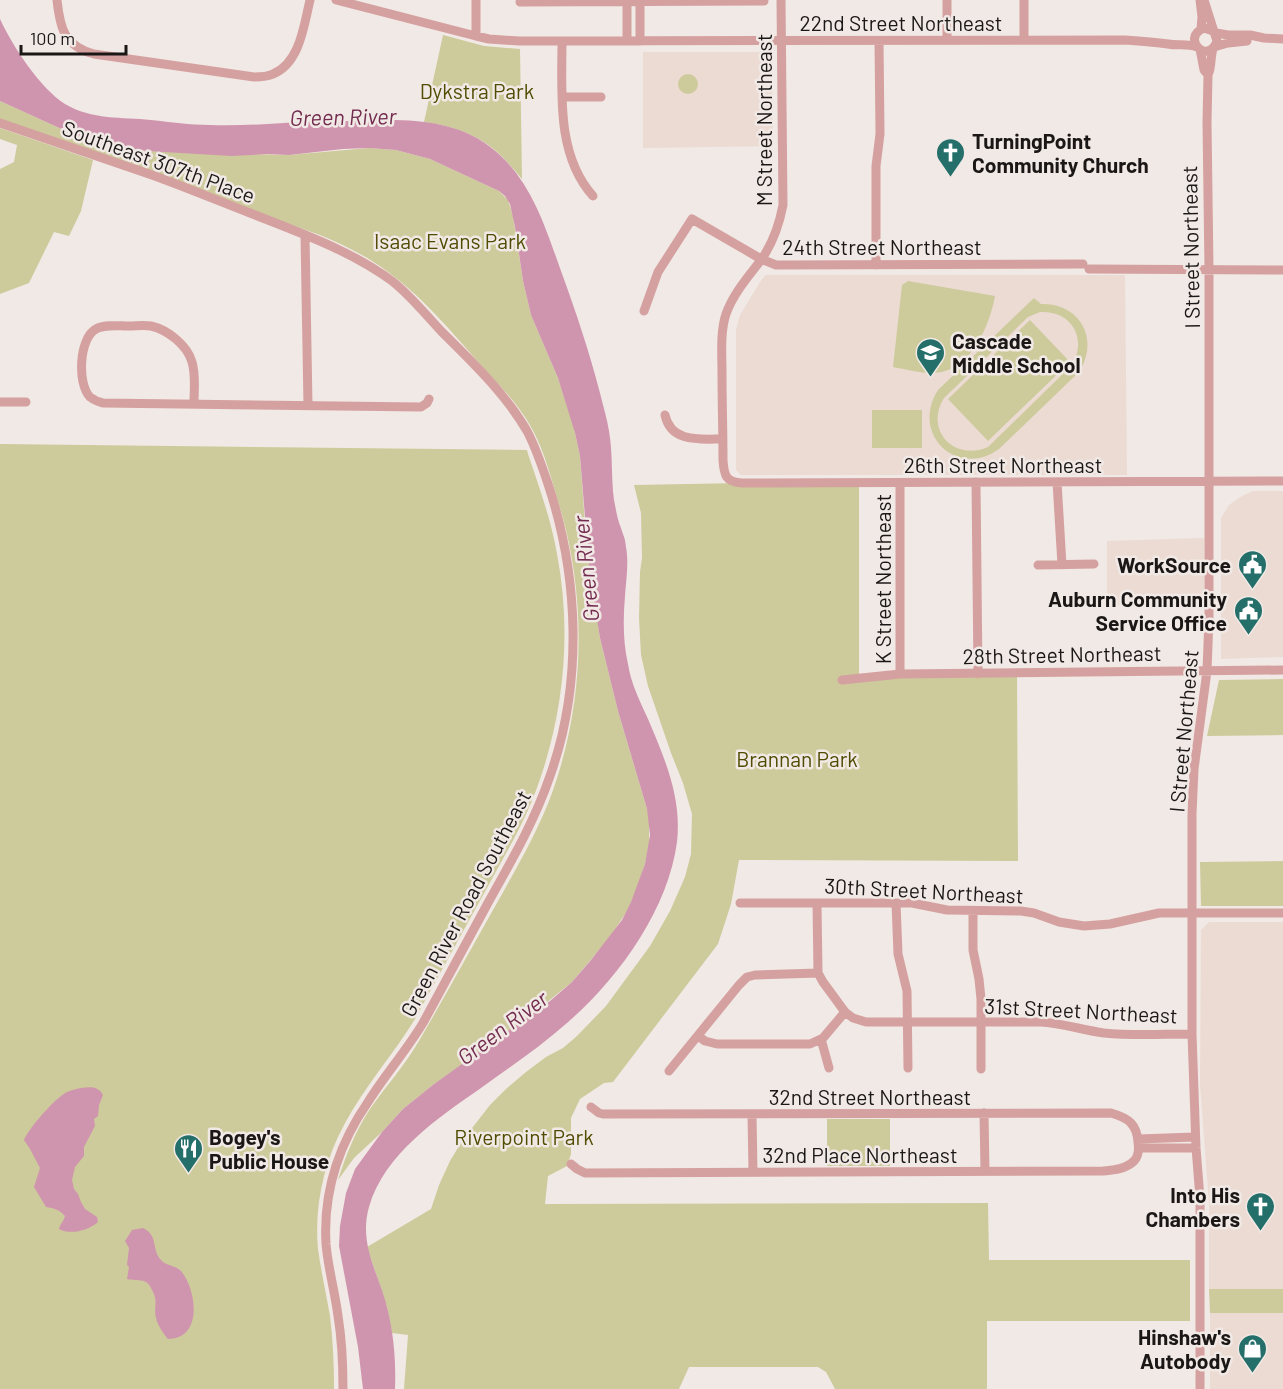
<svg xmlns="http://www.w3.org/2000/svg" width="1283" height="1389" font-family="Barlow,sans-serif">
	<rect width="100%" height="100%" fill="#f1e9e5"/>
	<path fill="#ebdbd3" d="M643,52H772L773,146L643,148Z
		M766,275H1125L1127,475H741L736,470V330L740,315L762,279Z
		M1253,491H1283V657L1221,659V518L1229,505L1242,496Z
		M1204,538V600L1107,606V541Z
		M1209,922H1283V1289H1209V1204L1200,1084L1201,930Z
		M1210,1313H1283V1389H1210Z"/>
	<path fill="#cdca9b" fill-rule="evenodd" d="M443,35L484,46L520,49L522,179C514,170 506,160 496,151C477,134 449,125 424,122Z
		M678 84a10 10 0 1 1 20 0a10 10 0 1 1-20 0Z
		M0,101L66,131L87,139L111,145L146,151L289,155L369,148L396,150L430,159L499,191L508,200L513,216L523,281L531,315L558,378L573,424L580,456L587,551L600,638L618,711L649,816V844L645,864L636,891L627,911L610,937L572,982L530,1016L434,1084L403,1109L382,1132L354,1158L338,1180C346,1155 356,1130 370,1109C386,1086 405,1065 419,1041C444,998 468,954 493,910C513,874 534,839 549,801C584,710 588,605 561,511C552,483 546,453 531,427C520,407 505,391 490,375C458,340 427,300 388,272C367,256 344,245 320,235L0,121Z
		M0,128L93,160L81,211L69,236L54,232L29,283L0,294V169L14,162L17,145L0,139Z
		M908,281L995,296C990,323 974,363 945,371C928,376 910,370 893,367L902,285Z
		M1034,298L1041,304C1080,303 1100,339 1079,372L999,449C957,479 910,434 938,390ZM1040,312C1071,310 1088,338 1072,365L988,447C954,462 924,430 944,398L1028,317Z
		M1030,320L1070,362L988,441L948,399Z
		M872,410H922V448H872Z
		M0,444L527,450L528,454C539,487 551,519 557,554C573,637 563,725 531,803C519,832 502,860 487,888C463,931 439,975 415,1019C393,1055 364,1087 344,1125C324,1162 314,1206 318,1249C321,1271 326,1293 330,1316C333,1340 334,1365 334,1389H0Z
		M742,483H859V675L1017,673L1018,861L739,860L731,904L718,944L613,1082L604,1083L580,1099L571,1118V1154L567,1166L548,1176L545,1204L988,1203L989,1260H1190V1321H987V1389H835L826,1372L818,1367H689L679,1389H404L408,1335L392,1333L387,1307L367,1247L431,1209L439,1185L450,1161L462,1141L490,1105L506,1089L526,1072L546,1057L563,1048L577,1036L606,1006L650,946L670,911L685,877L691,854L692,814L683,783L671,753L648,686L641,655L639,618L640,572L642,558L641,513L634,485Z
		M1283,679V735L1207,736L1219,680Z
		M1283,861V906H1201L1200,862Z
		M827,1119H890V1166H827Z
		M1209,1289H1283V1313H1210Z"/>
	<path fill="#d095ae" d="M0,19C13,47 40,88 65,104C92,120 122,117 151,120C171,122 190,125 210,125C239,126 269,124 298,122C318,121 337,121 357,121C402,119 451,118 489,146C530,176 545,226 561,271C576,312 589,351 600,393C603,406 607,418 609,431C613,454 611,477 614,500C616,509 617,519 621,528C624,538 625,537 626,547C629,563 626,580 625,596C623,619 623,642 628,664C631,684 640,701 648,719C665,759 682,798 677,842C668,910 618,979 567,1023C540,1047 510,1067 481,1088C438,1118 384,1154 369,1207C358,1246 380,1275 388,1311C394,1337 396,1362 395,1389H363L358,1347L339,1246L340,1226L346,1193L355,1169L382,1132L403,1109L434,1084L550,1001L572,982L591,960L622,920L631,902L645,864L650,835L647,809L618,711L600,638L590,578L580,456L575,433L558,378L531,315L523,281L515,227L510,204L505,196L499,191L430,159L396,150L369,148L343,149L289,155L267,154L232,156L146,151L111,145L87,139L66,131L0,101Z
		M81,1088C90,1087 98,1086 103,1095L99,1105L98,1116L94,1119L95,1126L84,1147V1156L75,1167L72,1180L74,1189L78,1194L81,1202L85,1209L97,1217L98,1222C88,1231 70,1235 59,1229C60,1224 64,1221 65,1216C60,1210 54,1208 46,1207L34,1187L40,1168L30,1149L24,1140C29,1128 55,1098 67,1092C71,1090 76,1089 81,1088Z
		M143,1228C159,1236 151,1249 161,1260C166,1266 175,1265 181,1271C197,1290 203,1339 168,1339C163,1333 158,1326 156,1318C153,1308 159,1302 152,1290C150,1286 149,1284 146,1282C140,1279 133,1281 127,1279L129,1267L127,1265L129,1248L125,1241L132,1230Z"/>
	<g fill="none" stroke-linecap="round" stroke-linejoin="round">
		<path stroke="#d5a1a0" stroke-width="9" d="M57,0C60,28 64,46 94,54L254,77C261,77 267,77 273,74C300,63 304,25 310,0
			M336,0L476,36L489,39L519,41L1125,40C1140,41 1154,42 1168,44C1178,46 1187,43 1197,47
			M781,0L783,205C779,226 773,243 761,260C748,277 733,294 726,314C720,332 722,354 722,373C722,402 723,431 723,460C724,476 726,482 742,483L1283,481
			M947,0V40
			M1024,0V40
			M1200,0L1202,17L1201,29
			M1204,0L1217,41C1208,66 1180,38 1204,28L1213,31
			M640,1V41
			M520,2L764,1
			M627,2V41
			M1216,33L1228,35H1250L1264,38L1283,39
			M476,36V0
			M562,41C562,92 556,155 593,196
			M1214,47L1228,43L1247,41
			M1200,49L1204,70L1208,75
			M562,97H601
			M0,123C50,140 100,157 149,174C183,186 216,200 250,213C298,232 350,250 392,281C410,295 425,314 441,331C472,362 505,393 527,431C536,448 542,466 548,484C579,577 583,683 550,776C535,820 512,860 489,901C467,942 445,982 423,1023C406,1051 385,1075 368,1102C339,1144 323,1192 326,1244C328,1268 335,1292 338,1316C342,1340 343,1365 343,1389
			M305,235L308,405
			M876,265V166L880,134L879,41
			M1089,269L1283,270
			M644,311L658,272L692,219L761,259L776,265L1083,264
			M0,402H26
			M194,403C194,390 196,375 192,362C187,345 168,330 151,326C144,325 136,326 128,326C118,326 105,324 96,329C79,338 77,384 90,397C94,400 98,402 103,403L421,407L427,403L429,399
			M665,415C671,443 700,439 722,439
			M976,482L978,674
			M1057,482L1062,565
			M900,483V674
			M1038,565L1094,564
			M842,680L900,674L1283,670
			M740,903H912L947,910L1021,911L1034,913L1059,922L1084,926L1110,924L1159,913H1283
			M817,903L818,973L823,982L845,1012
			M896,903L898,954L907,991L908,1068
			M973,911V950L979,979L981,999V1069
			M698,1036L705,1041L717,1044H810L823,1038L845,1012L853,1018L866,1022H1040C1062,1023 1082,1030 1104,1033C1133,1036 1162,1034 1192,1034
			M821,1039L829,1068
			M669,1071L739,985L747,977L755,975L818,973
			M984,1113L985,1171
			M752,1114L753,1172
			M1138,1139L1195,1137
			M1139,1148H1196
			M571,1164L577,1169L585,1173L1103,1171C1114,1170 1126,1169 1134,1161C1139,1156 1139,1149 1138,1142C1137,1125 1129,1118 1111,1113L603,1114L599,1113L591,1107
			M1200,1389V1198L1196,1148L1192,1034V814L1194,769L1207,671L1209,618V269L1207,122L1208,75C1212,67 1210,58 1213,49"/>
	</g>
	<defs>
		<symbol id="church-pin" viewBox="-11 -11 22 30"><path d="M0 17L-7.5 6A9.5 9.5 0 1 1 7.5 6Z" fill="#256f6a" stroke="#f1e9e5"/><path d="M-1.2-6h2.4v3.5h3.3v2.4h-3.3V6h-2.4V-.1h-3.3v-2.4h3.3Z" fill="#fff"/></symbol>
		<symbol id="school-pin" viewBox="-11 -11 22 30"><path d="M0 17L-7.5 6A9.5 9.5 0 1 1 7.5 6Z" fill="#256f6a" stroke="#f1e9e5"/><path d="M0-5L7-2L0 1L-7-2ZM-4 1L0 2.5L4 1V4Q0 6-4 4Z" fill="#fff"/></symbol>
		<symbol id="civic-pin" viewBox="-11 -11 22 30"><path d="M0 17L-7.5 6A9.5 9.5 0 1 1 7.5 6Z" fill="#256f6a" stroke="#f1e9e5"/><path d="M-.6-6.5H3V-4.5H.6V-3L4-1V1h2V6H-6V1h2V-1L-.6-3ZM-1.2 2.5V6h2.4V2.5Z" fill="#fff"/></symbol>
		<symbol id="restaurant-pin" viewBox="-11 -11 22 30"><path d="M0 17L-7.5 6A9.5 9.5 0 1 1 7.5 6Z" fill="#256f6a" stroke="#f1e9e5"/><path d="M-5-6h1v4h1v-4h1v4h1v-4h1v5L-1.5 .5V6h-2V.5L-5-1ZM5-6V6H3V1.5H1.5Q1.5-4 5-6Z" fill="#fff"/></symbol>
		<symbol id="shop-pin" viewBox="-11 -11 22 30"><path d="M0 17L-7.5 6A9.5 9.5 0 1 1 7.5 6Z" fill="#256f6a" stroke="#f1e9e5"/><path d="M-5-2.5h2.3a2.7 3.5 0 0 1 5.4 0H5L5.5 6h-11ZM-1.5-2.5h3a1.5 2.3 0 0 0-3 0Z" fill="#fff"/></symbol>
	</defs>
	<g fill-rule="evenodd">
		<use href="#church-pin" x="934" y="136" width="33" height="45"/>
		<use href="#school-pin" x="914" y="336" width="33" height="45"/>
		<use href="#civic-pin" x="1236" y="548" width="33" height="45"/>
		<use href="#civic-pin" x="1232" y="594" width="33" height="45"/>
		<use href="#restaurant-pin" x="172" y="1132" width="33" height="45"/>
		<use href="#church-pin" x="1244" y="1190" width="33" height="45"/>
		<use href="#shop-pin" x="1236" y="1332" width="33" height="45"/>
	</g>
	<g text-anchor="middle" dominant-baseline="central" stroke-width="5" stroke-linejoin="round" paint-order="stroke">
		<g font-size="21" fill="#1a1716" stroke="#f1e9e5">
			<text x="901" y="22">22nd Street Northeast</text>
			<text transform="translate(763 120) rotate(-90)">M Street Northeast</text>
			<text transform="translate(159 161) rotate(20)">Southeast 307th Place</text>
			<text x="882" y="246">24th Street Northeast</text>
			<text transform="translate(1190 247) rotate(-91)">I Street Northeast</text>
			<text x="1003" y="464">26th Street Northeast</text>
			<text transform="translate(882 579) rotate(-90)">K Street Northeast</text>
			<text transform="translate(1062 654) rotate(-1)">28th Street Northeast</text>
			<text transform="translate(1183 731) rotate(-85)">I Street Northeast</text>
			<text transform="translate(924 890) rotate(3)">30th Street Northeast</text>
			<text transform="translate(465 903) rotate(-62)">Green River Road Southeast</text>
			<text transform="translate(1081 1010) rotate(3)">31st Street Northeast</text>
			<text x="870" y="1096">32nd Street Northeast</text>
			<text x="860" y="1154">32nd Place Northeast</text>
		</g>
		<g font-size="21" fill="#514c02" stroke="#f1e9e5">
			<text x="477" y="90">Dykstra Park</text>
			<text x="450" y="240">Isaac Evans Park</text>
			<text x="797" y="758">Brannan Park</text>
			<text x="524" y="1136">Riverpoint Park</text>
		</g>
		<g font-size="21" font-weight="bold" fill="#1a1716" stroke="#f1e9e5" text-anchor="end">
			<text x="972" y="140" text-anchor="start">TurningPoint<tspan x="972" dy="24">Community Church</tspan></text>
			<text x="952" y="340" text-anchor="start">Cascade<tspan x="952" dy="24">Middle School</tspan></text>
			<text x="1231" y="564">WorkSource</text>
			<text x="1227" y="598">Auburn Community<tspan x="1227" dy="24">Service Office</tspan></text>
			<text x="209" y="1136" text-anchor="start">Bogey's<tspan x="209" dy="24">Public House</tspan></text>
			<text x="1240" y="1194">Into His<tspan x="1240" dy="24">Chambers</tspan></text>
			<text x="1231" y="1336">Hinshaw's<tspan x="1231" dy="24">Autobody</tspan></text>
		</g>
		<g font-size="22" font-style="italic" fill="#732c4f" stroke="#f1e9e5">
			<text transform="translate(343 116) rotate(-1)">Green River</text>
			<text transform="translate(585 569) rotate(-96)">Green River</text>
			<text transform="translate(502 1027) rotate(-37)">Green River</text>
		</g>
	</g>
	<path d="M21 45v9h105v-9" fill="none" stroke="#1a1716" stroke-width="3"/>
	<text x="30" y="45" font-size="18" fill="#1a1716" stroke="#f1e9e5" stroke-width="4.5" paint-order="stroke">100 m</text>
</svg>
